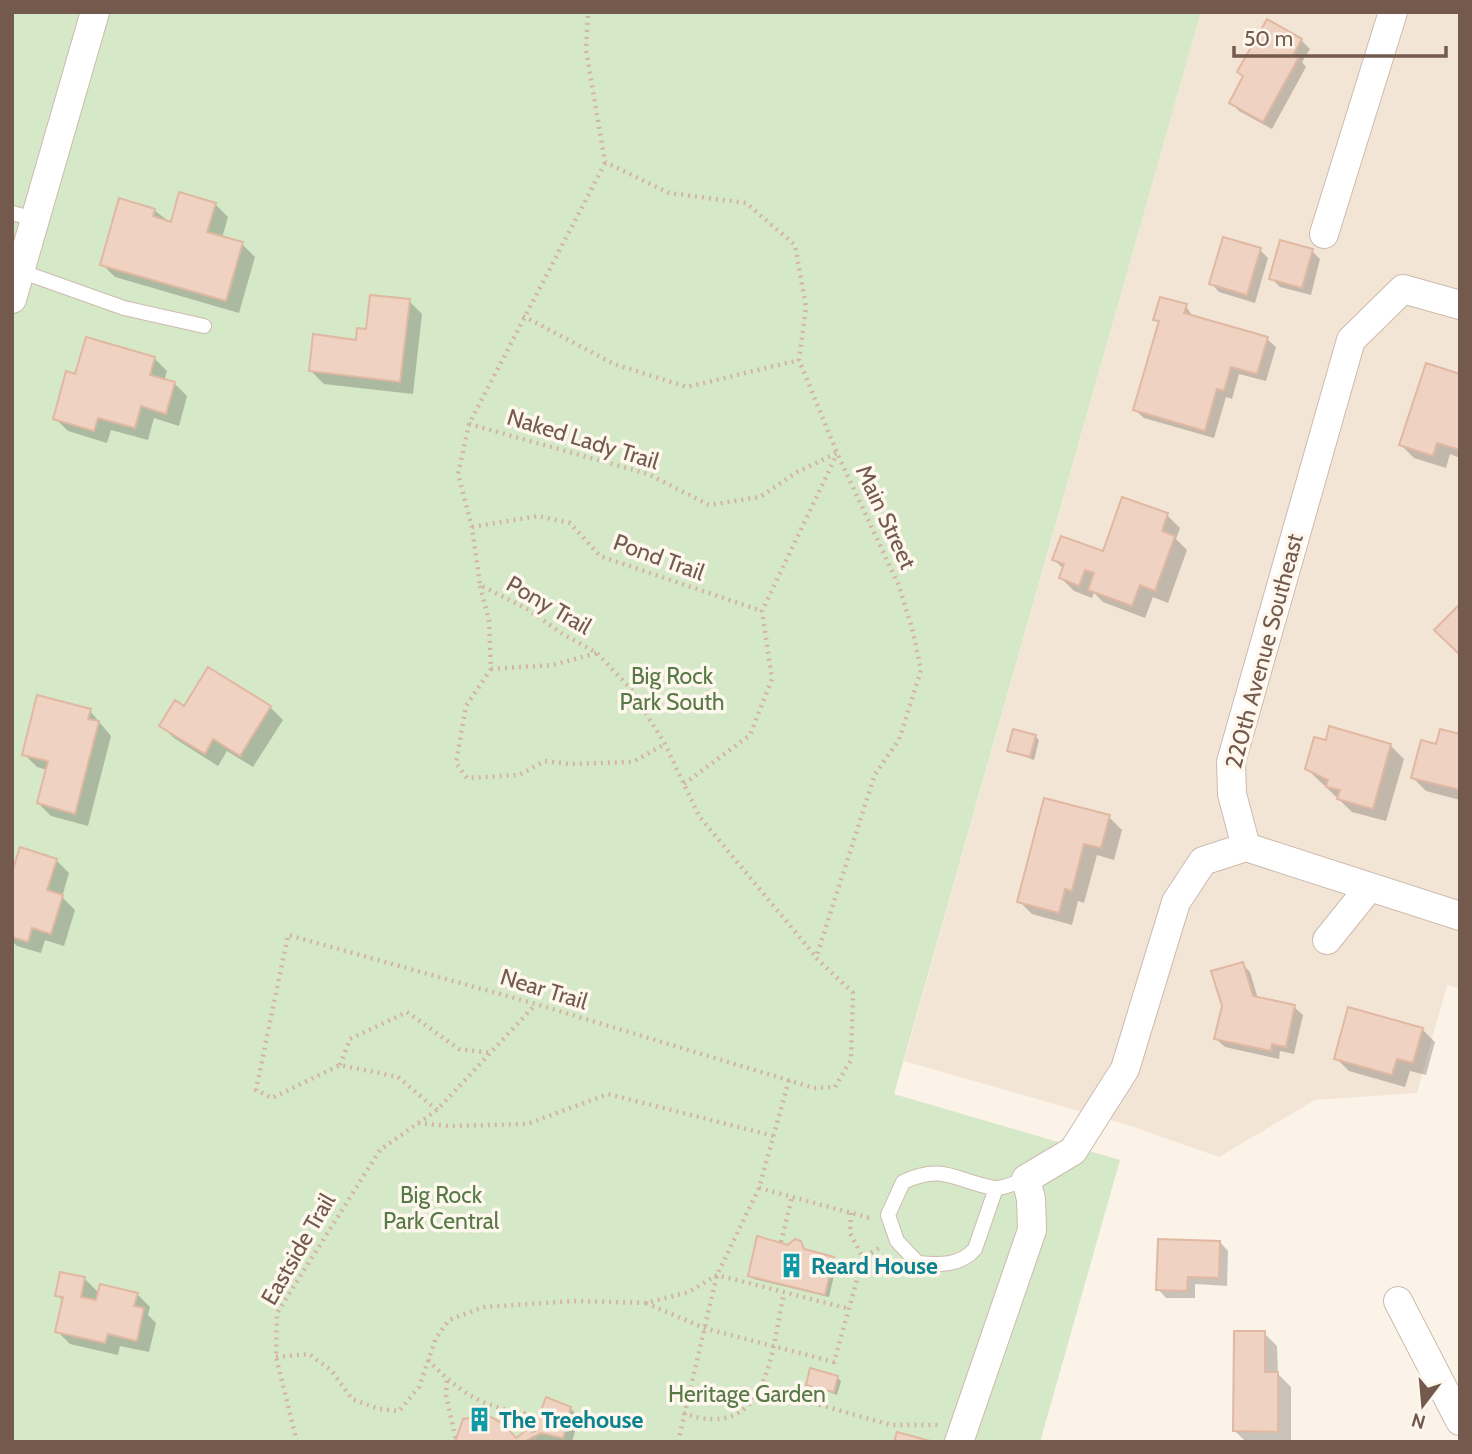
<svg xmlns="http://www.w3.org/2000/svg" width="1472" height="1454" font-family="Cabin,sans-serif">
	<rect width="100%" height="100%" fill="#fbf3e8"/>
	<path fill="#f3e5d6" d="M1201,12H1460V989L1447,985L1417,1093L1315,1100L1219,1157L1128,1125L904,1061Z"/>
	<path fill="#d5e8c7" d="M12,12H1201L894,1094L1120,1160L1040,1442H12Z"/>
	<path fill="#0003" d="M1301,40L1310,49L1302,62L1306,67L1272,129L1239,111L1231,102Z
		M215,204L228,217L222,238L242,244L255,257L239,313L115,277L102,264L154,210L172,224Z
		M1260,250L1268,258L1255,303L1219,292L1211,283Z
		M1312,251L1320,259L1311,295L1280,287L1271,278Z
		M409,301L422,314L413,394L324,384L311,371L357,342Z
		M1186,306L1193,317L1267,339L1276,347L1266,381L1239,374L1232,399L1226,397L1214,438L1144,418L1135,410L1160,324L1155,319Z
		M154,358L167,371L164,381L174,383L187,396L179,426L154,418L148,440L111,430L107,443L68,431L55,418Z
		M1460,376V458L1450,454L1446,468L1414,458L1401,445Z
		M1167,515L1180,528L1176,539L1187,550L1168,603L1153,597L1145,618L1103,602L1094,593L1092,598L1074,591L1061,578L1064,569L1054,560L1104,553Z
		M270,707L283,720L253,767L227,751L218,766L174,738L161,725L185,708Z
		M90,711L111,736L88,826L51,816L38,803L47,770L37,767L24,754Z
		M1330,728L1391,746L1404,759L1386,821L1352,812L1307,769L1327,742Z
		M1035,736L1039,740L1034,760L1009,751Z
		M1460,736V800L1426,791L1413,778L1437,746Z
		M1109,817L1122,830L1114,860L1097,855L1084,903L1078,901L1072,925L1032,914L1019,901Z
		M56,860L69,873L62,897L75,910L64,946L45,940L41,953L17,946L12,941V877Z
		M1242,964L1250,972L1258,999L1294,1007L1303,1015L1294,1054L1280,1051L1279,1059L1225,1047L1216,1039Z
		M1422,1029L1435,1042L1426,1075L1410,1071L1405,1087L1349,1071L1336,1058Z
		M1220,1242L1228,1251L1227,1286L1195,1284V1298H1166L1158,1289Z
		M800,1243L806,1251L837,1262L829,1297L754,1279L750,1275L789,1247Z
		M85,1279L99,1293L137,1294L150,1307L148,1315L156,1323L149,1352L120,1346L118,1355L70,1344L57,1331L64,1302L57,1295Z
		M1264,1333L1277,1346L1278,1374L1291,1387V1442H1246L1235,1431Z
		M837,1377L841,1381L837,1395L808,1384Z
		M570,1408L579,1417L572,1442H456L516,1440L538,1423Z"/>
	<path fill="#efd2c1" stroke="#e1b8a2" stroke-width="2" d="M1267,19L1302,39L1294,54L1299,57L1263,122L1229,103L1243,76L1237,72Z
		M179,192L216,203L207,232L243,242L226,301L100,265L119,198L155,209L153,216L171,222Z
		M1223,237L1261,248L1247,295L1209,284Z
		M1280,240L1313,249L1302,288L1269,279Z
		M370,295L410,299L400,382L309,371L313,334L356,340L357,328L366,329Z
		M1160,297L1187,304L1184,313L1268,337L1257,374L1231,367L1224,391L1217,389L1205,431L1133,410L1159,321L1153,320Z
		M86,337L155,357L150,375L175,382L166,414L141,406L135,428L98,418L94,431L53,419L66,371L75,374Z
		M1426,363L1460,374V450L1437,443L1433,456L1399,445Z
		M1122,497L1168,513L1162,531L1175,536L1155,591L1140,585L1132,606L1088,590L1094,573L1085,570L1079,586L1059,578L1064,564L1052,560L1061,536L1103,551Z
		M1460,604V655L1434,630Z
		M208,667L271,706L240,756L213,739L205,754L159,726L175,700L184,706Z
		M37,695L91,709L88,719L99,721L75,814L37,803L48,761L22,755Z
		M1329,726L1391,744L1373,809L1337,799L1340,790L1326,787L1328,780L1305,769L1314,737L1326,740Z
		M1013,729L1036,735L1030,757L1007,751Z
		M1440,729L1460,734V790L1411,778L1421,740L1436,744Z
		M1044,798L1110,815L1101,848L1084,844L1072,891L1065,889L1059,913L1017,902Z
		M20,847L57,859L47,890L63,895L51,934L32,928L28,942L12,937V872Z
		M1243,962L1253,996L1295,1005L1286,1047L1272,1044L1271,1051L1214,1039L1222,1006L1211,971Z
		M1348,1007L1423,1028L1413,1063L1397,1059L1392,1075L1334,1059Z
		M757,1236L788,1245L795,1239L801,1241L804,1249L834,1257L825,1295L748,1276Z
		M1158,1239L1220,1241L1219,1278L1188,1277L1187,1291L1156,1290Z
		M60,1272L85,1277L81,1297L96,1300L100,1284L138,1293L134,1306L144,1308L137,1341L108,1334L105,1343L55,1332L63,1297L55,1296Z
		M1234,1331H1265V1372H1278V1432L1233,1431Z
		M810,1368L838,1376L834,1392L806,1385Z
		M546,1397L571,1407L563,1438L541,1433L524,1442H455L463,1419L487,1415L504,1424L516,1438L537,1422Z
		M897,1432L934,1442H894Z"/>
	<g fill="none" stroke-linecap="round" stroke-linejoin="round">
		<defs>
			<path id="lane" d="M12,213L35,219
				M20,271L124,308L204,326
				M996,1188L975,1249C960,1266 939,1265 918,1263L897,1241L888,1215L903,1182C944,1163 955,1181 994,1188C1003,1189 1017,1182 1026,1179"/>
			<path id="street" d="M1324,234L1393,12
				M12,299L95,12
				M1246,847L1460,916
				M1327,940L1368,889
				M1398,1301L1460,1421
				M959,1442L1032,1230L1031,1199L1026,1179L1073,1151L1125,1069L1176,902L1203,861L1246,847L1232,794L1231,762L1351,340L1403,289L1460,305"/>
		</defs>
		<use href="#lane" stroke="#cdbbae" stroke-width="16"/>
		<use href="#street" stroke="#cdbbae" stroke-width="30"/>
		<path stroke="#d4b5a4" stroke-width="4.5" stroke-dasharray="2 5" stroke-linecap="butt" d="M605,163L469,424L458,474L472,527L480,585L529,610L561,633L597,653L630,688L665,744L699,816L816,957
			M523,316L614,364L687,387L799,360
			M469,424L648,474L709,505L760,497L797,472L837,453
			M472,527L538,516L570,523L600,556L762,611
			M480,586L489,620L491,669L466,706L456,763L467,778L519,775L545,761L568,764L633,762L665,744
			M491,669L553,665L597,653
			M684,784L750,735L772,679L762,611L837,454
			M340,1065L350,1039L407,1012L459,1049L491,1053
			M437,1110L398,1077L340,1065L272,1098L256,1090L288,935L536,1004L814,1088L835,1087L851,1060L853,993L816,958L875,774L899,740L921,670L913,632L899,586L837,453L799,360L806,307L795,245L746,203L669,193L605,162L586,50L588,12
			M418,1123L449,1126L527,1124L608,1094L774,1136
			M759,1188L870,1218
			M851,1213L850,1233L863,1258
			M781,1242L792,1197
			M646,1303L704,1328L834,1362L863,1258L879,1248
			M276,1357L309,1354L331,1370L352,1399L379,1409L399,1411L419,1387L436,1338L449,1320L484,1307L574,1301L646,1303L689,1292L717,1275L850,1309
			M428,1360C454,1387 483,1410 522,1411L530,1420L535,1437L531,1442
			M447,1381L446,1395L456,1440L459,1442
			M799,1399L891,1425H938
			M683,1413C769,1444 771,1351 784,1293
			M297,1442L276,1357L277,1313L380,1150L437,1110L536,1004
			M678,1442L717,1275L759,1188L789,1080"/>
		<use href="#lane" stroke="#fff" stroke-width="14"/>
		<use href="#street" stroke="#fff" stroke-width="28"/>
	</g>
	<defs>
		<symbol id="building-bare" viewBox="-9 -9 18 18"><path d="M-4-6H4V6H1V3H-1V6H-4ZM-2.5-4.3h1.7v1.8h-1.7ZM.8-4.3h1.7v1.8H.8ZM-2.5-1h1.7V.8h-1.7ZM.8-1h1.7V.8H.8Z" fill="#0f9aa8" stroke="#fef7ee" stroke-width="2.5" paint-order="stroke"/></symbol>
	</defs>
	<g fill-rule="evenodd">
		<use href="#building-bare" x="774" y="1248" width="35" height="35"/>
		<use href="#building-bare" x="462" y="1402" width="35" height="35"/>
	</g>
	<g text-anchor="middle" dominant-baseline="central" stroke-width="7" stroke-linejoin="round" paint-order="stroke">
		<g font-size="23" fill="#745a4d" stroke="#fef7ee">
			<text transform="translate(583 439) rotate(17)">Naked Lady Trail</text>
			<text transform="translate(886 517) rotate(65)">Main Street</text>
			<text transform="translate(659 557) rotate(20)">Pond Trail</text>
			<text transform="translate(549 605) rotate(30)">Pony Trail</text>
			<text transform="translate(1264 651) rotate(-75)">220th Avenue Southeast</text>
			<text transform="translate(544 989) rotate(17)">Near Trail</text>
			<text transform="translate(298 1249) rotate(-60)">Eastside Trail</text>
		</g>
		<g font-size="23" fill="#567945" stroke="#fef7ee">
			<text x="672" y="676">Big Rock<tspan x="672" dy="26">Park South</tspan></text>
			<text x="441" y="1195">Big Rock<tspan x="441" dy="26">Park Central</tspan></text>
			<text x="747" y="1394">Heritage Garden</text>
		</g>
		<g font-size="23" font-weight="bold" fill="#0d838f" stroke="#fef7ee" text-anchor="start">
			<text x="811" y="1266">Reard House</text>
			<text x="499" y="1420">The Treehouse</text>
		</g>
	</g>
	<rect width="1472" height="1454" fill="none" stroke="#745a4d" stroke-width="28"/>
	<g transform="translate(1423 1405) rotate(196)" stroke="#fef7ee" stroke-width="5" paint-order="stroke">
	<path d="M0-5L12 26L0 18L-12 26Z" fill="#745a4d"/>
	<text y="-10" font-size="19" font-weight="bold" text-anchor="middle" fill="#745a4d">N</text>
	</g>
	<path d="M1234 46v10h212v-10" fill="none" stroke="#745a4d" stroke-width="3.5"/>
	<text x="1244" y="46" font-size="21" fill="#745a4d" stroke="#fef7ee" stroke-width="5" paint-order="stroke">50 m</text>
</svg>
